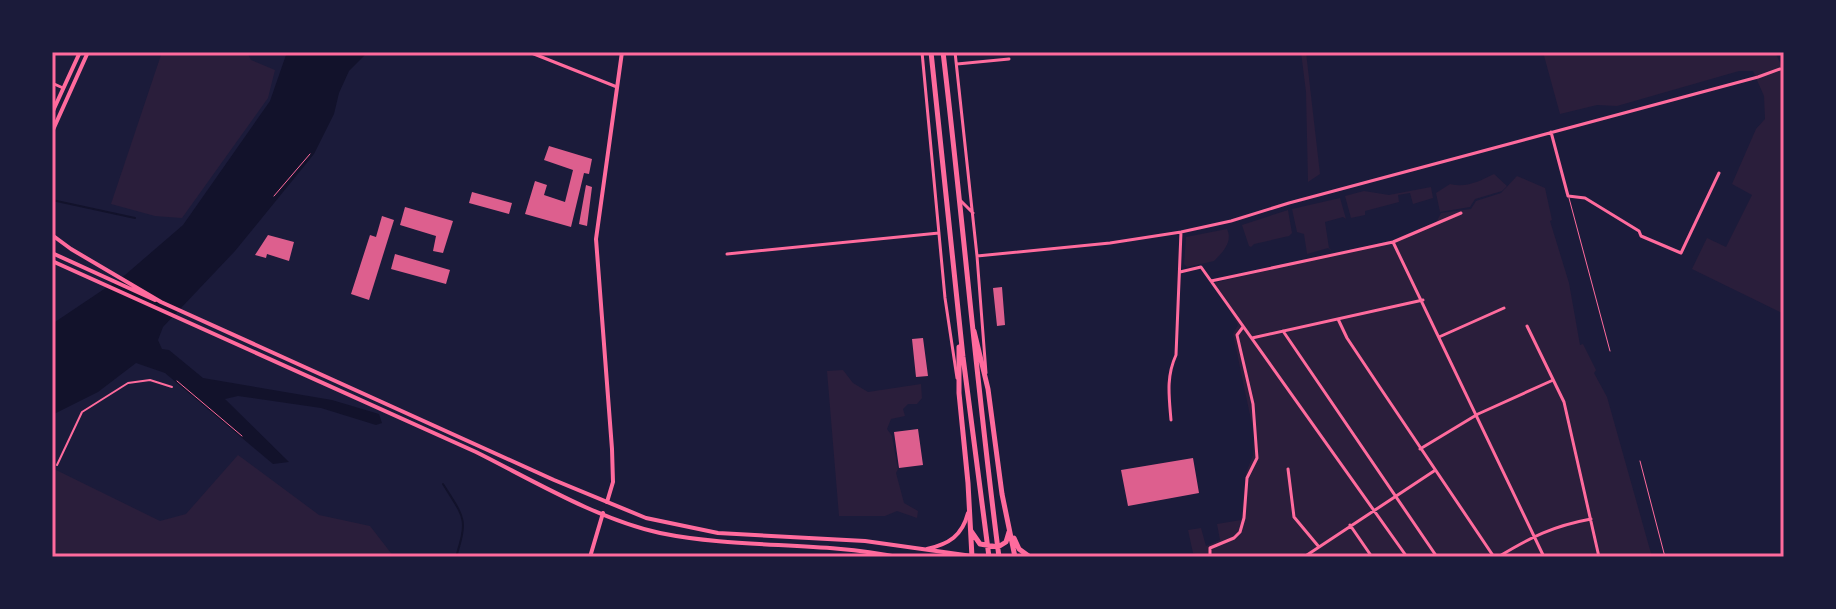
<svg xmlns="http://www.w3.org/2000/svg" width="1836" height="609" font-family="Barlow,sans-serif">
	<rect width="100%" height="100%" fill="#1b1b3a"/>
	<path fill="#2a1e3b" d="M162,52H247L251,60L275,70L268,98L182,218L155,216L111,204Z
		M1301,52H1306L1320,174L1308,182L1306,92Z
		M1543,52H1775L1784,71V314L1692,269L1707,238L1726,247L1752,195L1732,184L1756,129L1765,119L1764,96L1753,71H1739L1617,106L1597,105L1560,114Z
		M1494,174L1507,186L1502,191L1475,199L1470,207L1440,212L1436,193L1450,184C1467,188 1480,181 1494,174Z
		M1517,176L1545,188L1552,220L1550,221L1569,283L1580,345L1583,344L1596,370L1594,373L1607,397L1652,557H1206L1193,553L1188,530L1201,528L1206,546L1220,540L1217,524L1241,520L1246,473L1253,455L1254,434L1233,334L1238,325L1214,283L1406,237L1436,223L1441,213L1471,209L1476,201L1501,193Z
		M1431,187L1433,198L1413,204L1410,193L1398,195L1399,202L1365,211V215L1351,218L1345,196L1364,191L1389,195Z
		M1340,198L1346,219L1343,217L1325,222L1329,248L1333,252L1328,248L1307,254L1304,234L1297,232L1292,209Z
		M1288,210L1292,233L1289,236L1254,244L1251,247L1249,246L1242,225Z
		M1227,229C1233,242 1223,252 1214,261L1187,267L1184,264L1186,237Z
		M843,370L853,383L868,392L921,384L922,398L917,404H908L903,409L905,416L891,419L887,429L892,436L898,469L896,473L904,503L918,511L917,518L897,511L885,516H839L827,371Z
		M238,455L319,515L370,526L394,557H52V468L160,521L186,514Z"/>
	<path fill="#12122b" d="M287,52H368L349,71L339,93L334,114L314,154L235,251L163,327L158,340L162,349L169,350L203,378L332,400L379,414L382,423L376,425L321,408L238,396L225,399L289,462L273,464L165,373L136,363L98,392L52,415V324L125,275L183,225L270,101Z"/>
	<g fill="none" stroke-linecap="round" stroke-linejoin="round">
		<path stroke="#12122b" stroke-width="2" d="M52,200L135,218
			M443,484C465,519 468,518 456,557"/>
	</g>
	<path fill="#dd5f8e" d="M549,146L592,159L589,174L584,173L571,227L525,214L535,181L547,185L544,195L565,202L573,170L544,160Z
		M586,185L592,187L587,226L579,224Z
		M472,192L512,203L509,214L469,203Z
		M405,207L453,221L443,253L433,251L436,236L400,225Z
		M382,216L394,220L369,300L351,294L370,235L376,237Z
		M268,235L294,242L289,261L267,254L266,258L255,255Z
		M395,254L450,270L446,284L391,269Z
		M1002,287L1005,325L997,326L993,288Z
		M923,338L928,376L916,377L912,339Z
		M918,429L923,465L899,468L894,432Z
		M1193,458L1199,493L1128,506L1121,470Z"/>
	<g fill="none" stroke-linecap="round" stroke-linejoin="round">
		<path stroke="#ff6b9d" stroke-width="1" d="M274,196L310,154
			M177,381L242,436"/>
		<path stroke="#ff6b9d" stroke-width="1" d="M1569,198L1610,351
			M1640,461L1665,557"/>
		<path stroke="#ff6b9d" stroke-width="2" d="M57,465L82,412L128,383L150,380L172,387"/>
		<path stroke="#ff6b9d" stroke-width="3" d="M529,52L617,87
			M922,52L945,298L957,378
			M955,52L977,256L986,373
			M957,64L1009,59
			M52,83L63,88
			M1551,132L1568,196L1585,198L1639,231L1641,236L1681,253L1719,173
			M961,201L973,213
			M1393,242L1544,557
			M727,254L939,233
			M977,256L1110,243L1181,232L1231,221L1289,203L1758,77L1780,69
			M1180,272L1201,267L1407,557
			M1211,281L1393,242L1461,213
			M1338,319L1347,338L1381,389L1494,557
			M1527,326L1564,402L1599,557
			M1283,331L1437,557
			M1439,337L1504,308
			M1252,338L1423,300
			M1171,420C1169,396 1166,377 1176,355L1181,232
			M1420,449L1478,414L1551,381
			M1288,469L1294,517L1319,547
			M1350,525L1372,557
			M1210,557V548L1234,538L1240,532L1244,518L1247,478L1257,458L1253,404L1237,335L1243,327
			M1304,557L1434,471
			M1498,557C1531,537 1553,526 1591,519"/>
		<path stroke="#ff6b9d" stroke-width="4" d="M607,502L613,482L612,449L596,239L622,52
			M590,557L603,513"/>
		<path stroke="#ff6b9d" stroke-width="4" d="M52,113L80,52
			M52,132L88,52
			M52,235L71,249L161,302L554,480L646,518L718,533L865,541L972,556
			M52,253L155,300
			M52,261L476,452C532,480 599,520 660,533C738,549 819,541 897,557
			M927,549C949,544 962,536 968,513"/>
		<path stroke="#ff6b9d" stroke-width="5" d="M931,52L963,357L989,557
			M943,52C963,220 977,389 999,557
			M974,331L988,389L1002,494L1015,557
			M959,347V393L968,483L972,557
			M971,531L980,544L998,547L1006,542L1009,532
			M1014,538L1019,549L1030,557
			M972,556L984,557"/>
	</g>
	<rect width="1836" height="609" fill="none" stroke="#1b1b3a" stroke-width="108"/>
	<rect x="54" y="54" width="1728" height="501" fill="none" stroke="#ff6b9d" stroke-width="3"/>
</svg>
